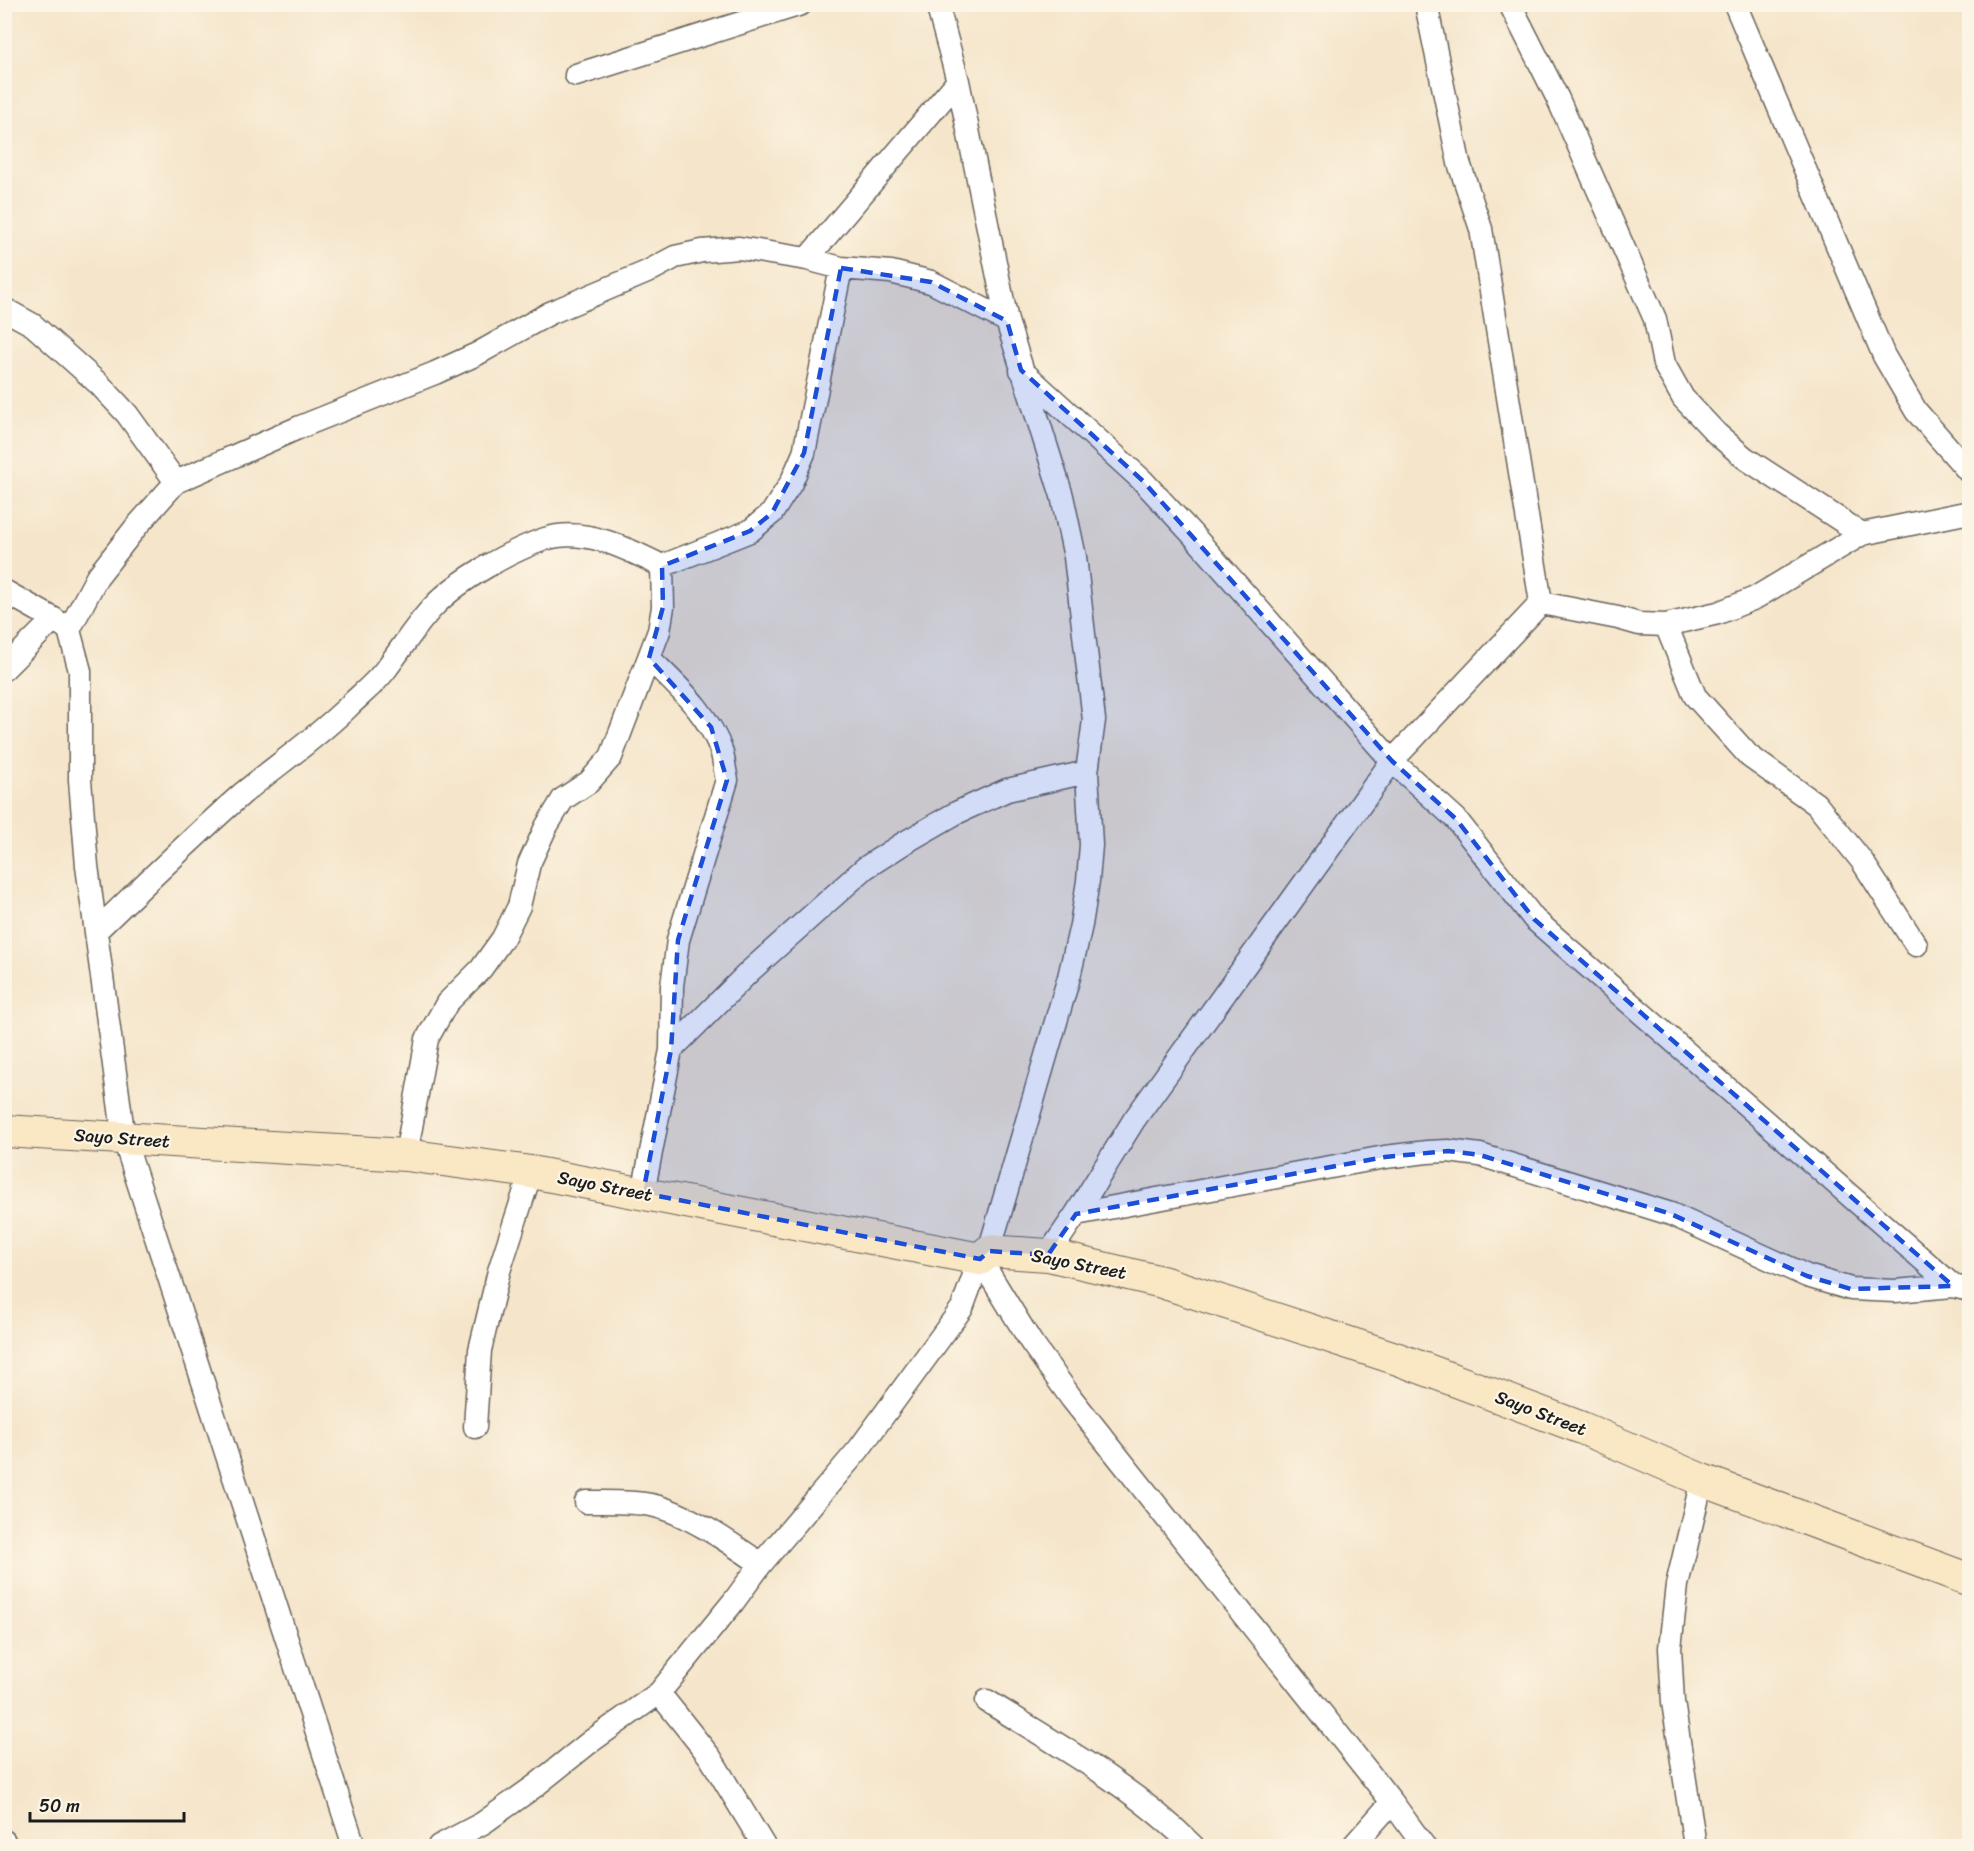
<svg xmlns="http://www.w3.org/2000/svg" width="1974" height="1851" font-family="Sriracha,sans-serif">
	<rect width="100%" height="100%" fill="#fcf5e5"/>
	<filter id="ink" filterUnits="userSpaceOnUse"><feTurbulence type="fractalNoise" baseFrequency=".0167" numOctaves="2"/><feDisplacementMap in="SourceGraphic" scale="12" xChannelSelector="R" yChannelSelector="G"/><feConvolveMatrix kernelMatrix="1 2 1 2 8 2 1 2 1" color-interpolation-filters="sRGB"/></filter>
	<filter id="wash" filterUnits="userSpaceOnUse"><feTurbulence type="fractalNoise" baseFrequency=".008" numOctaves="4" result="noise"/><feDisplacementMap in="SourceGraphic" scale="24" xChannelSelector="R" yChannelSelector="G"/><feGaussianBlur stdDeviation="1.35" result="paint"/><feColorMatrix in="noise" values="0 0 0 0 0 0 0 0 0 0 0 0 0 0 0 0 0 1.4 0 .05"/><feComposite in="paint" operator="in"/></filter>
	<g filter="url(#wash)">
		<rect width="100%" height="100%" fill="#f5e5ca"/>
	</g>
	<g filter="url(#ink)">
		<g fill="none" stroke-linecap="round" stroke-linejoin="round">
			<defs>
				<path id="street" d="M937,4L958,81L1007,321L1062,496L1075,557L1094,720L1087,772L1091,845L1088,881L1081,925L1069,977L989,1251
					M1426,4L1459,163L1481,229L1541,603
					M1510,4L1558,99L1655,319L1664,364L1683,398L1717,434L1745,458L1862,534
					M1735,4L1884,356L1916,411L1970,473
					M576,75L801,4
					M807,259L958,81
					M4,309L33,325L100,385L127,414L176,482
					M1021,370L1143,481L1192,534L1392,761L1456,819L1534,919L1953,1286
					M4,591L54,619L69,630L97,577L136,527L176,482L300,427L435,373L477,354L550,313L647,272L675,257L702,251L739,248L807,259L841,268L891,272L931,282L1007,321
					M1541,603L1618,618L1639,624L1666,625L1718,613L1755,598L1862,534L1970,512
					M1666,625L1695,696L1749,756L1816,804L1862,861L1916,945
					M69,630L80,671V780L87,866L124,1139L354,1846
					M4,669L54,619
					M96,931C144,885 192,838 242,794C277,765 315,739 348,707C360,695 376,683 386,669C402,648 415,626 433,607C458,580 510,551 545,539C584,526 628,549 662,566L750,531L772,513L791,483L804,453L841,268
					M671,1050L750,971L865,868L904,843L956,813L1007,790L1087,772
					M406,1155L427,1039L447,1003L481,969L503,938L519,906L529,864L546,827L563,799L589,782L611,757L659,631L663,607L662,566
					M643,1193L671,1050L672,986L678,940L727,780C725,771 724,762 722,753C709,713 677,686 649,658
					M1076,1214L1385,1157L1427,1152L1448,1151L1480,1155L1671,1214L1807,1276L1851,1289L1895,1291L1953,1286L1970,1290
					M1048,1255L1076,1214L1134,1120L1392,761L1541,603
					M980,1259L1031,1342L1072,1399L1392,1802L1424,1846
					M475,1427L480,1350L499,1271L531,1172
					M586,1502C608,1502 630,1501 651,1505C686,1512 732,1544 761,1564
					M659,1693L710,1757L764,1846
					M987,1701C1058,1745 1134,1787 1193,1846
					M4,1841L6,1846
					M439,1846L483,1823L535,1786L590,1742L659,1693L734,1601L761,1564L859,1449L962,1308L980,1259
					M1353,1846L1392,1802
					M1695,1846L1673,1702L1670,1648L1677,1585L1702,1480"/>
				<path id="secondary" d="M4,1131L406,1155L531,1172L980,1259L989,1251L1048,1255L1162,1282L1398,1359L1582,1428L1702,1480L1970,1580"/>
			</defs>
			<use href="#street" stroke="#686259" stroke-width="25"/>
			<use href="#secondary" stroke="#686259" stroke-width="34"/>
			<use href="#street" stroke="#fff" stroke-width="22"/>
			<use href="#secondary" stroke="#fae7c3" stroke-width="32"/>
		</g>
	</g>
	<path fill="#1d4ed8" fill-opacity="0.2" stroke="#1d4ed8" stroke-width="4.5" stroke-dasharray="12 8" stroke-linejoin="round" d="M841,268L931,282L1007,321L1021,370L1143,481L1392,761L1456,819L1534,919L1953,1286L1851,1289L1807,1276L1671,1214L1480,1155L1448,1151L1385,1157L1076,1214L1048,1255L989,1251L980,1259L643,1193L671,1050L678,940L727,780L711,727L649,658L663,607L662,566L750,531L772,513L804,453Z"/>
	<g text-anchor="middle" dominant-baseline="central" stroke-width="4.5" stroke-linejoin="round" paint-order="stroke">
		<g font-size="18" fill="#1c1c1c" stroke="#fcf5e5">
			<text transform="translate(122 1138) rotate(4)">Sayo Street</text>
			<text transform="translate(605 1186) rotate(11)">Sayo Street</text>
			<text transform="translate(1079 1264) rotate(11)">Sayo Street</text>
			<text transform="translate(1541 1413) rotate(21)">Sayo Street</text>
		</g>
	</g>
	<rect width="1974" height="1851" fill="none" stroke="#fcf5e5" stroke-width="24"/>
	<path d="M30 1812v9h154v-9" fill="none" stroke="#1c1c1c" stroke-width="3"/>
	<text x="39" y="1812" font-size="18" fill="#1c1c1c" stroke="#fcf5e5" stroke-width="4.5" paint-order="stroke">50 m</text>
</svg>
